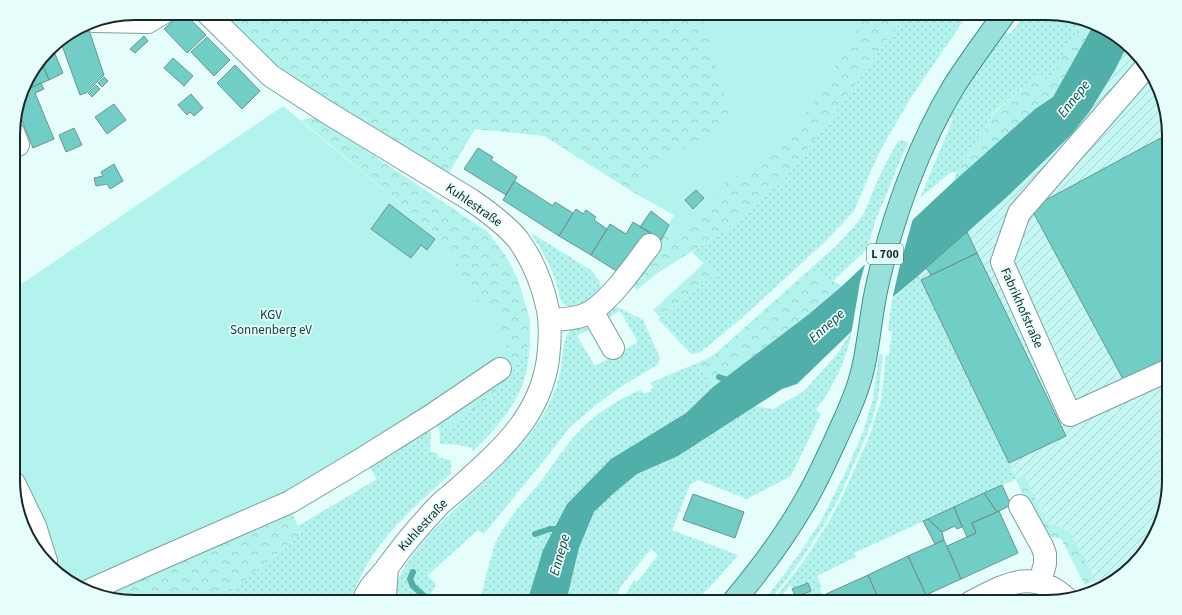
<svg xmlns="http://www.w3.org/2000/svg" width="1182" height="615" font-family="'Source Sans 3',sans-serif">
	<defs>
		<pattern id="industrial-furrows" width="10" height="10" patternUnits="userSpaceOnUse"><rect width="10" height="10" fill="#c5f8f4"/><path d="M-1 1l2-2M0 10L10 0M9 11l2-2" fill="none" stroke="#a9d5d1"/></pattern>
		<pattern id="grass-dots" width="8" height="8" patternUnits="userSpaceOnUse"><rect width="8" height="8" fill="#b2f3ee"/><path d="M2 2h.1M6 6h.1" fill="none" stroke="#98d0cc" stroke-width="1.8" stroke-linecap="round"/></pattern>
		<pattern id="forest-crowns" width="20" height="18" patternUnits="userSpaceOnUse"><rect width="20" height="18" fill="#b2f3ee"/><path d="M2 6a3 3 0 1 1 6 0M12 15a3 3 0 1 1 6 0" fill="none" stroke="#98d0cc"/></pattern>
	</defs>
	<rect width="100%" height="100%" fill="#e6fefb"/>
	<path fill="url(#industrial-furrows)" d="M1126,48L1148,67L1168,119L1169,480L1156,534L1115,582L1098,587L1069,530L1047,523L1024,476L1016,479L1009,463L921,280L918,276L1008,196L1071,135L1090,111L1115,70Z"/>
	<path fill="url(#grass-dots)" d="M910,13H970L964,20L912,96L881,149L870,173L854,211L845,221L826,241L743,317L707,347L699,353L691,354L658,319L715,274L692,252L726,230L783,181L836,112L893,31Z
		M1026,13H1047L1082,21L1049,80L1036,76L994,112L977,141L957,172L950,173L920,198L953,119L950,117L965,90L1006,32L1010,34Z
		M901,140L908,142L875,222L867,249L832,282L810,269L837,245L858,222L865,211L878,179L888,159L897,143Z
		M533,234L591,270L600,282L602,292C593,298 577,312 565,305C558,301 559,289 556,282C551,266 542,250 532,235Z
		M918,276L921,280L1009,463L1016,479L854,553L856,557L817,576L822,587L820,588L826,602H795L793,598L811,591L808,583L792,589L790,585L778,602H772L803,562L827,525L841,499L870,435L875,418L881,400L886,355H889L892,331L888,330L892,299Z
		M613,305L643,320L660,358L657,365L619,388L597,404L570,427L550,453L484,534L478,530L428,575L436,585L426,602H390C401,558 434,529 466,499C485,480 504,462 523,443C541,422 555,397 561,369C562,360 563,340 568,333C573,326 579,326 587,325L589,329L577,336L595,366L638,342L620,311L605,320L603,317Z
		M852,331C846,361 834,386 816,410L821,414L791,476L747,499L698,480L690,485L672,530L738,555C724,571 710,589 693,602H621L634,580L637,582L658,555L651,549L622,585L613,602H566L579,548L594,512L614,493L637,474L678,456L755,406L773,409L804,391L837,354Z
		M530,343C529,358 527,373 522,386C511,412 493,432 473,451L472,448L459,445L440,444L439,429L435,421L438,419L448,429L455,423L523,354Z
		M879,354L883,355L878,399L873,417L867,434L839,498L825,523L801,560L769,602H763L797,557L821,521L847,469L863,432L873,399Z
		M697,363L713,387L686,413L611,459L567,504L543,550L527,602H480C483,588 486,574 490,561C492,555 493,549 495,543C507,519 525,500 542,480C555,462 567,443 583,427C597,413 622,397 641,390L644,394L648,392L649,393L651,391L650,390L653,387L650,383Z
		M428,426L431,433L430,452L437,453L438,457L441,458L451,460V473C423,500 392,525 371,558C362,572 356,587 349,602H214L210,596L239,585L300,535L298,526L377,479L368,464Z
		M459,594L471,596L469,602H458Z"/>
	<path fill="url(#forest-crowns)" d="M207,13H910L893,31L836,112L783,181L726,230L656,274L637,290L629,281L655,249L674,215L636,194L544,136L475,129L443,183L325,111Z
		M1082,21L1094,24L1053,97L1035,109L952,183L957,172L977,141L994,113L1036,76L1049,80Z
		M316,117L488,232L506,256L518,279L530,320V343L523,354L509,379L487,399L448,429L438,419L499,319L477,302L437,234L301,120Z
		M704,263L715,274L660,317L653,310Z
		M810,269L842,286L809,314L713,387L697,363L714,355Z
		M1024,475L1047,523L1069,530L1095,580L1085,585L1061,539L1042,534L1024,498L1016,479Z
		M290,509L298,526L300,535L239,585L210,596L214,602H135L113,597L111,590Z"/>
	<path fill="#b2f3ee" d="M701,13H867L810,109L774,149L725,184L697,219L673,234L667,230L675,215L636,194L651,168L695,142L732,122Z
		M283,106L437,234L477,302L499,319L506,341L508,367L466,404L111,590L113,597L81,589L38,554L14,496V289Z"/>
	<path fill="#51afa9" d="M1094,24L1101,26L1126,48L1115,70L1090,111L1071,135L1008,196L918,276L852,331L797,384L782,389L678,456L637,474L614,493L594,512L579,548L566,602H527L543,550L567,504L611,459L686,413L713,387L809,314L842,286L952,183L1035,109L1053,97Z"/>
	<path fill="#e6fefb" d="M914,215L900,265L892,300L851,335L860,282L866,261Z"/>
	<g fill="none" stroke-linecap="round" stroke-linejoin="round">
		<path stroke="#51afa9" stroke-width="6" d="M719,377L730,381
			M535,534L550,529H560
			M413,572L410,579L413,586L424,596"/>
	</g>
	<path fill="#71cec7" stroke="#6d938f" d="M179,15L187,16L206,35L187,53L164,29Z
		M80,27H88L104,75L86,93L80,95L60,40L75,35L73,32Z
		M144,36L148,41L135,53L130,49Z
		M207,37L230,60L214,76L191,52Z
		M52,47L63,73L49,80L41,61Z
		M173,58L193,76L184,86L164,68Z
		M41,61L49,80L23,91L26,81Z
		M235,65L260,91L242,109L217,83Z
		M104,77L108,81L102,87L98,83Z
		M41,83L44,89L35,93L54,139L33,148L18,111L23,108L20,102L23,91Z
		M96,85L100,89L92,97L88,93Z
		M191,94L203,108L194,116L190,112L187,115L178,105Z
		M114,104L126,120L107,134L95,117Z
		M74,128L82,145L66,152L59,135Z
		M1168,134L1169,357L1124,381L1031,208Z
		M478,148L493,157L491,160L517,177L506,195L464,169Z
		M114,164L123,181L110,189L107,184L96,186L94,178L103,176L101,172Z
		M514,181L553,206L555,202L573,213L559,236L503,200Z
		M696,190L704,198L693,209L685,200Z
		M389,204L435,239L427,250L421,245L411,258L371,229Z
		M576,209L583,214L586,210L596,217L594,220L607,229L591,255L559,236Z
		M651,211L669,225L661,240L640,227Z
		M633,222L651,233L624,271L618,272L591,255L610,224L626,234Z
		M967,232L977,253L931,275L926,268Z
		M977,253L1066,436L1009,463L921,280Z
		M1002,485L1011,505L997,512L984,493Z
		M984,493L997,512L972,523L976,533L967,537L954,507Z
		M693,494L744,512L735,538L683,520Z
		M954,507L962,527L957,529L955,526L942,532L928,519Z
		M999,511L1018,553L961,579L947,546L976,533L972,523Z
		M928,519L942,532L944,540L935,544L923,521Z
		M944,540L961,579L926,595L908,556Z
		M908,556L926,595L910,602H880L868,575Z
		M868,575L880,602H829L826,594Z
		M808,583L811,591L796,597L792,589Z"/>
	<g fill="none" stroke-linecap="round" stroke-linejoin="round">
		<defs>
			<path id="minor" d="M207,13L271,76L325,111L471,200C487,211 508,226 519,241C534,262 543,286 548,310C551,326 550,342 548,359C540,416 503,448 462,485C455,492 446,498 439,505C421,524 404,544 389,565C379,579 368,586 363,602
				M94,21L148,22L163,13
				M1147,66L1019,213L1002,262L1070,415L1169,370
				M13,132L18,145
				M592,311L613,348
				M550,320C564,319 580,319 592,311C614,296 634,266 650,245
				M14,483L35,526L46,561
				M1020,506L1042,546L1045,554V564L1040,582
				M88,591L155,561L290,502L362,459L429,417L500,369
				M384,602L385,595L387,567
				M971,602C1005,585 1032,567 1066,598"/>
			<path id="major" d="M733,602C759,571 784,538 804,503C816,483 825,462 835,441C842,425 850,409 856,392C869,357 869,319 878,282C893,216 919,144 954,86C970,61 988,37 1005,13"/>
		</defs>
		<use href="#minor" stroke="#7ba19e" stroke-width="24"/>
		<use href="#major" stroke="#3f928c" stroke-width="24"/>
		<use href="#minor" stroke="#fff" stroke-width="22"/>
		<use href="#major" stroke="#98e0db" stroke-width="22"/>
	</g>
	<g text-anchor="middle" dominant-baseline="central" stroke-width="3.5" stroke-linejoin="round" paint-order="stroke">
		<rect fill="#e6fefb" stroke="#566867" stroke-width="1" x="867" y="244" width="36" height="20" rx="3"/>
		<g font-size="12" font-weight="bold" fill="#192827">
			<text x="885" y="254">L 700</text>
		</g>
		<g font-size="13" fill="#192827" stroke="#e6fefb">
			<text transform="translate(474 205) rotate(35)">Kuhlestraße</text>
			<text transform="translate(1022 308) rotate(66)">Fabrikhofstraße</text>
			<text transform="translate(423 525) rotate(-47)">Kuhlestraße</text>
		</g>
		<g font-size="13" fill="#103d3a" stroke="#e6fefb">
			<text x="271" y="315">KGV<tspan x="271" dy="15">Sonnenberg eV</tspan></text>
		</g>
		<g font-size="14" font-style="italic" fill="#194441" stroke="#e6fefb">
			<text transform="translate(1074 99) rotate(-52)">Ennepe</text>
			<text transform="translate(827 326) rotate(-42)">Ennepe</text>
			<text transform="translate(560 555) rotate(-74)">Ennepe</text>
		</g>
	</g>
	<path d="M0 0H1182V615H0ZM135 20H1047A115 115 0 0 1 1162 135V480A115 115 0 0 1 1047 595H135A115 115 0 0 1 20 480V135A115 115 0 0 1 135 20Z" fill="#e6fefb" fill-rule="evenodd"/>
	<path fill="none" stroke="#192827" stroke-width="2" d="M135 20H1047A115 115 0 0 1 1162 135V480A115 115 0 0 1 1047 595H135A115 115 0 0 1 20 480V135A115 115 0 0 1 135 20Z"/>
</svg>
